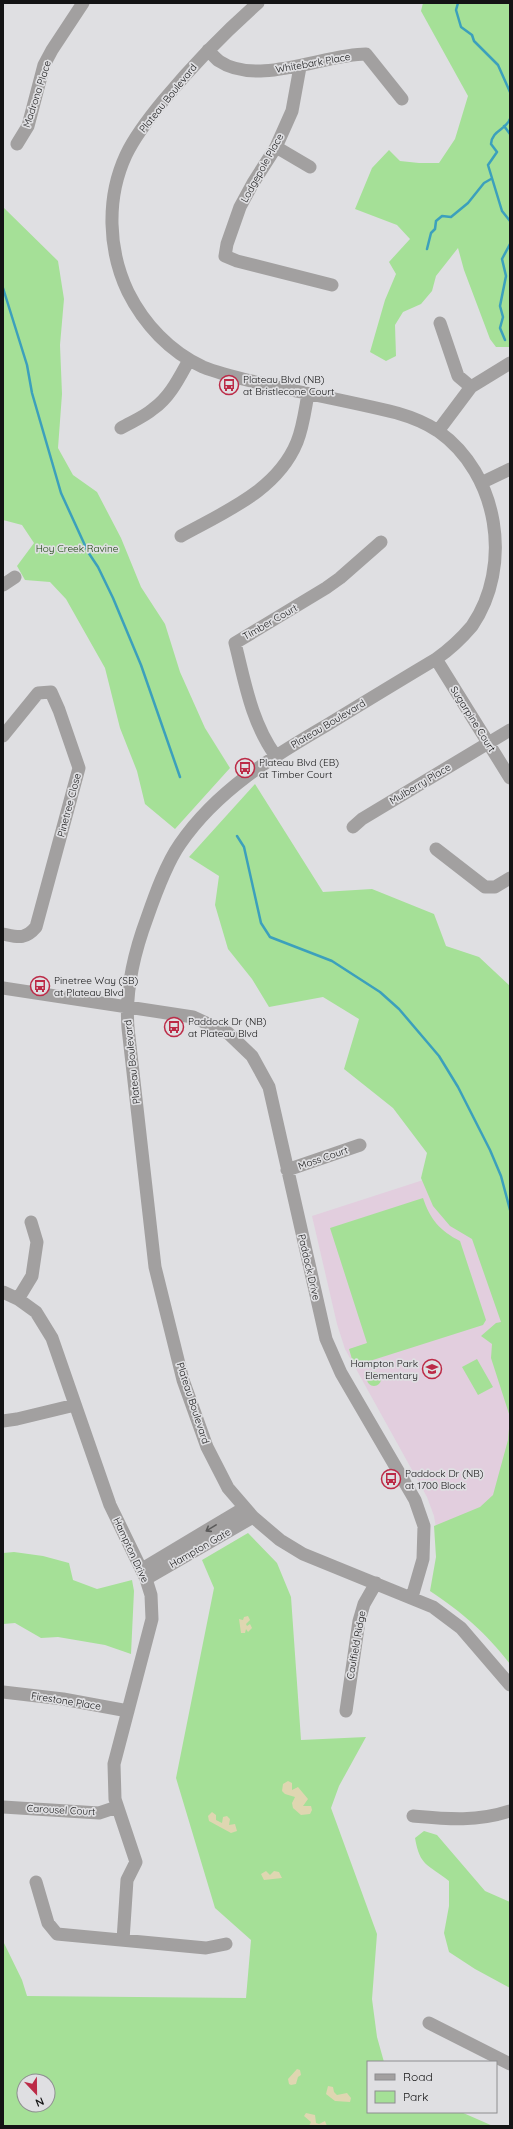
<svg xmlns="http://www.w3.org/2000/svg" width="513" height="2129" font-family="Quicksand,sans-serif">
	<rect width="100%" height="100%" fill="#dfdfe2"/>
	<path fill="#e2cede" d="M448,1172L470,1223L510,1302V1483L506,1501L438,1539L434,1516L427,1497L345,1349L337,1324L312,1216Z"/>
	<path fill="#a5e097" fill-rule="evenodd" d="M423,3H510V347H496L490,339L464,270L458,248L436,276L432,291L421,304L403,312L395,325L396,356L386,361L370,352L385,300L396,274L389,262L410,239L397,225L355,209L372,168L389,150L400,161L419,163H439L455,139L468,96L421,11Z
		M3,207L58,261L64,299L60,345L62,394L58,448L73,475L97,492L121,538L141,587L165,624L180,672L205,728L230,768L175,829L145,804L137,771L120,728L105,668L66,599L50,582L25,580L17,566L34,543L22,525L3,520Z
		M255,784L323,892L372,889L434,914L446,946L479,957L510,986V1664C486,1633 462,1612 430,1591L436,1557L434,1526L480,1507L493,1495L508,1440L510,1417L491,1358L492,1344L481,1336L496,1323L501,1322L472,1239L450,1226L433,1206L421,1178L427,1153L393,1108L344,1069L359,1019L323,997L269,1007L252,979L228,949L215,905L219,876L189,857Z
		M423,1198C430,1219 440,1231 460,1241L486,1320L483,1325L354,1366L349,1349L367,1343L330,1228Z
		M477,1359L493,1387L478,1395L462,1367Z
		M367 1379a7 7 0 1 1 14 0a7 7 0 1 1-14 0Z
		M248,1533L277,1563L291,1597L301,1740L366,1737L339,1786L331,1808L377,1934L372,1999L377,2037L384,2062H368V2112H461L493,2126H3V1941L22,1980L27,1996L246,1998L251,1940L215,1908L176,1778L214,1588L202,1560ZM24,2081H48V2105H24Z
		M14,1552L43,1556L69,1563L73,1580L97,1589L132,1580L134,1591L131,1654L105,1645L58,1637L41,1638L15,1623L3,1624V1553Z
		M424,1831L437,1835L485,1891L510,1902V1988L475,1969L449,1952L444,1933L449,1906V1881C428,1864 420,1867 415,1838Z"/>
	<path fill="#dfd6b1" d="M248,1616L250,1620L246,1624L247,1626L250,1624L252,1628L248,1632L246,1629L245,1633H241L239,1619L243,1620L244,1617Z
		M288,1781L292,1783V1790L298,1787L308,1799L303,1806H311L312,1810L310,1814L301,1815L293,1808L292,1803L295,1797L285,1794L282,1791L283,1784Z
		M212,1812L216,1815V1820L222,1823L223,1817L227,1816L230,1819L229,1825L235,1824L237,1831L231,1833L209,1821L208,1816Z
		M266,1871L270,1875L274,1871L279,1872L282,1878L264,1880L261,1874Z
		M297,2069L300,2070L301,2075L298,2077L296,2084L291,2085L289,2084L288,2079Z
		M328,2086L333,2087L334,2092L337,2095L347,2093L351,2098L350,2102L335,2101L326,2094Z
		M306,2113L315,2115L316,2123L319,2124L325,2121L327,2126H309L311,2122L304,2116Z"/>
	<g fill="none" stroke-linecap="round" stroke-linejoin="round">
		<path stroke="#3ca0bc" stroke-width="2.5" d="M458,3L456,10L461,27L472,35L474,41L498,65L510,92
			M510,119C506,130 492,130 491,144L497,152L488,165L502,211L510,221
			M504,126L510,134
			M427,249L431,233L435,229L436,221L442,216L451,217L468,203L484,183L491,179
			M3,288L27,365L32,393L61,493L88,552L98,567L113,598L141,665L180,777
			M505,340L500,328L503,317L500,306L506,276L502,259L510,244
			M237,836L244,847L261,923L270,937L332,961L380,992L399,1009L439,1056L458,1087L490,1150L501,1176L510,1210"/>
		<path stroke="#a2a0a0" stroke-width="13" d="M258,3C224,33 192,66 163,101C149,118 135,136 126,155C106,198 108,250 128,292C144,324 170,352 203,367C225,376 249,380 272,386C314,395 356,403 397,413C411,417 426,423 438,431C499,474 513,566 472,626C461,639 449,650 436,659C399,681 363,703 327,725C272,757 217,790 180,844C166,864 155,895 147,918C134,953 125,991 128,1028L155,1267L183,1380L207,1447L228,1488L253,1517L280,1540L303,1554L433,1607L461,1628L510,1685
			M208,50C212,54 215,58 219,61C257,87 325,54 366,54L402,99
			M300,67L292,111L276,147L253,183L240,207L227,244L225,256L237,261L332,285
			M17,144L28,126L44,65L52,50L83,3
			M276,147L310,167
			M440,323L458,376L471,387
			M121,428C131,422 144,417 153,409C170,397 179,378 189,360
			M438,431L471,387L510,363
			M483,482L510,469
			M181,536C224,512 277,491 297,442C303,427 305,410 308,394
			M3,585L15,577
			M436,659L510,778
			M3,736L38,693L51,692L59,710L79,768L36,927C25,940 18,937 3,934
			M275,755C251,721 245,682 235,643L326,588L340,578L381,542
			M353,827L362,819L510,730
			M436,849L485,887H495L510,878
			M3,988L193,1017L228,1033L252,1056L269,1087L326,1339L341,1373L415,1500L424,1526L423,1559L412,1597
			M287,1170L360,1145
			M3,1292L18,1299L36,1312L52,1338L110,1505L146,1579L151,1595L152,1619L114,1764L115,1799L136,1862L127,1880L123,1940
			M18,1299L32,1276L37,1242L31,1222
			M3,1421L17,1419L75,1405
			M142,1569L244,1508
			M146,1579L253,1517
			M3,1692L63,1699L128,1711
			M346,1711L359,1621L364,1604L376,1583
			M3,1807L99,1813L117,1807
			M413,1816C447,1819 477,1822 510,1811
			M36,1882L48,1923L57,1934L206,1948L226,1944
			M429,2023L510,2064"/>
	</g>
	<defs><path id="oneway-shaft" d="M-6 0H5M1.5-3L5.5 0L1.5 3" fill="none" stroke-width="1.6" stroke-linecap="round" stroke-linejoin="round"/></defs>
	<use stroke="#5b5a5a" href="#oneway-shaft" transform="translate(211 1528) rotate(149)"/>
	<defs>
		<symbol id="bus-ring" viewBox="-11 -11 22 22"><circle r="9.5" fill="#dfdfe2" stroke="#bc2b47" stroke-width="1.5"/><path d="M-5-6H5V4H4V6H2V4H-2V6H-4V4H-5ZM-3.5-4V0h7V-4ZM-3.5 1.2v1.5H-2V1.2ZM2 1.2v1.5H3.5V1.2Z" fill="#bc2b47"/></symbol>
		<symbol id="school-ring" viewBox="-11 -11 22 22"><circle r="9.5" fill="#dfdfe2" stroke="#bc2b47" stroke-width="1.5"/><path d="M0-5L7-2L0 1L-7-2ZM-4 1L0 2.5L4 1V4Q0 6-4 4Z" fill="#bc2b47"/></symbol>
	</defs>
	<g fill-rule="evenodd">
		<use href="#bus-ring" x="218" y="374" width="22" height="22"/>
		<use href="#bus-ring" x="234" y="757" width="22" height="22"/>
		<use href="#bus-ring" x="29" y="975" width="22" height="22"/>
		<use href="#bus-ring" x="163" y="1016" width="22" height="22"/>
		<use href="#school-ring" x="421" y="1358" width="22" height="22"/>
		<use href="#bus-ring" x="380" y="1468" width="22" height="22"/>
	</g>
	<g text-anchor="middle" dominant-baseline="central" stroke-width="3.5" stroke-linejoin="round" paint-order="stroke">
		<g font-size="10" fill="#141415" stroke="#dfdfe2">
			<text transform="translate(313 63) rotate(-10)">Whitebark Place</text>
			<text transform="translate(37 94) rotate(-72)">Madrona Place</text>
			<text transform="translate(168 98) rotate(-51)">Plateau Boulevard</text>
			<text transform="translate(262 168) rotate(-61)">Lodgepole Place</text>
			<text transform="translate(270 622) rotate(-30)">Timber Court</text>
			<text transform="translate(473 719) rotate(58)">Sugarpine Court</text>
			<text transform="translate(328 724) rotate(-31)">Plateau Boulevard</text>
			<text transform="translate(420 784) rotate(-31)">Mulberry Place</text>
			<text transform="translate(69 805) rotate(-75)">Pinetree Close</text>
			<text transform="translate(132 1062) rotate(-96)">Plateau Boulevard</text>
			<text transform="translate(323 1158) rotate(-19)">Moss Court</text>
			<text transform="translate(309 1267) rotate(77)">Paddock Drive</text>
			<text transform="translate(193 1403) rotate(72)">Plateau Boulevard</text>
			<text transform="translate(200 1548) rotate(-30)">Hampton Gate</text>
			<text transform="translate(131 1550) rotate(65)">Hampton Drive</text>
			<text transform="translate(356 1645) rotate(-80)">Caulfield Ridge</text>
			<text transform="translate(66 1701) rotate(9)">Firestone Place</text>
			<text transform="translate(61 1810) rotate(3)">Carousel Court</text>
		</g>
		<g font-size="10" fill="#141415" stroke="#dfdfe2" text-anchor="start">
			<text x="243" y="379">Plateau Blvd (NB)<tspan x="243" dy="12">at Bristlecone Court</tspan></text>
			<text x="259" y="762">Plateau Blvd (EB)<tspan x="259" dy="12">at Timber Court</tspan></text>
			<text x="54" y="980">Pinetree Way (SB)<tspan x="54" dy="12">at Plateau Blvd</tspan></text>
			<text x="188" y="1021">Paddock Dr (NB)<tspan x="188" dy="12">at Plateau Blvd</tspan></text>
			<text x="418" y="1363" text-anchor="end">Hampton Park<tspan x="418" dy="12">Elementary</tspan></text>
			<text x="405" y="1473">Paddock Dr (NB)<tspan x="405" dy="12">at 1700 Block</tspan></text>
		</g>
		<g font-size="10" fill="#1a430e" stroke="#dfdfe2">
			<text x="77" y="548">Hoy Creek Ravine</text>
		</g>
	</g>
	<rect width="513" height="2129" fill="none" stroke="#141415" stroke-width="8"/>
	<rect x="367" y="2061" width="130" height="52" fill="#dfdfe2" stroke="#8e8e90"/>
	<rect x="375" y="2074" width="20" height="6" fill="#a2a0a0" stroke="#8e8e90"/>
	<text x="403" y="2081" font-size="12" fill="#141415">Road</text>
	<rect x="375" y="2091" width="20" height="12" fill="#a5e097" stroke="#8e8e90"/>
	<text x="403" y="2101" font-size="12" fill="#141415">Park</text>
	<g transform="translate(36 2093) rotate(158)"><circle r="19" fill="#dfdfe2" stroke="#8e8e90"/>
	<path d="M0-3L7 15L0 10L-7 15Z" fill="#bc2b47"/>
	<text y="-6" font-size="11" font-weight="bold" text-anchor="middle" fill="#141415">N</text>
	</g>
</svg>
